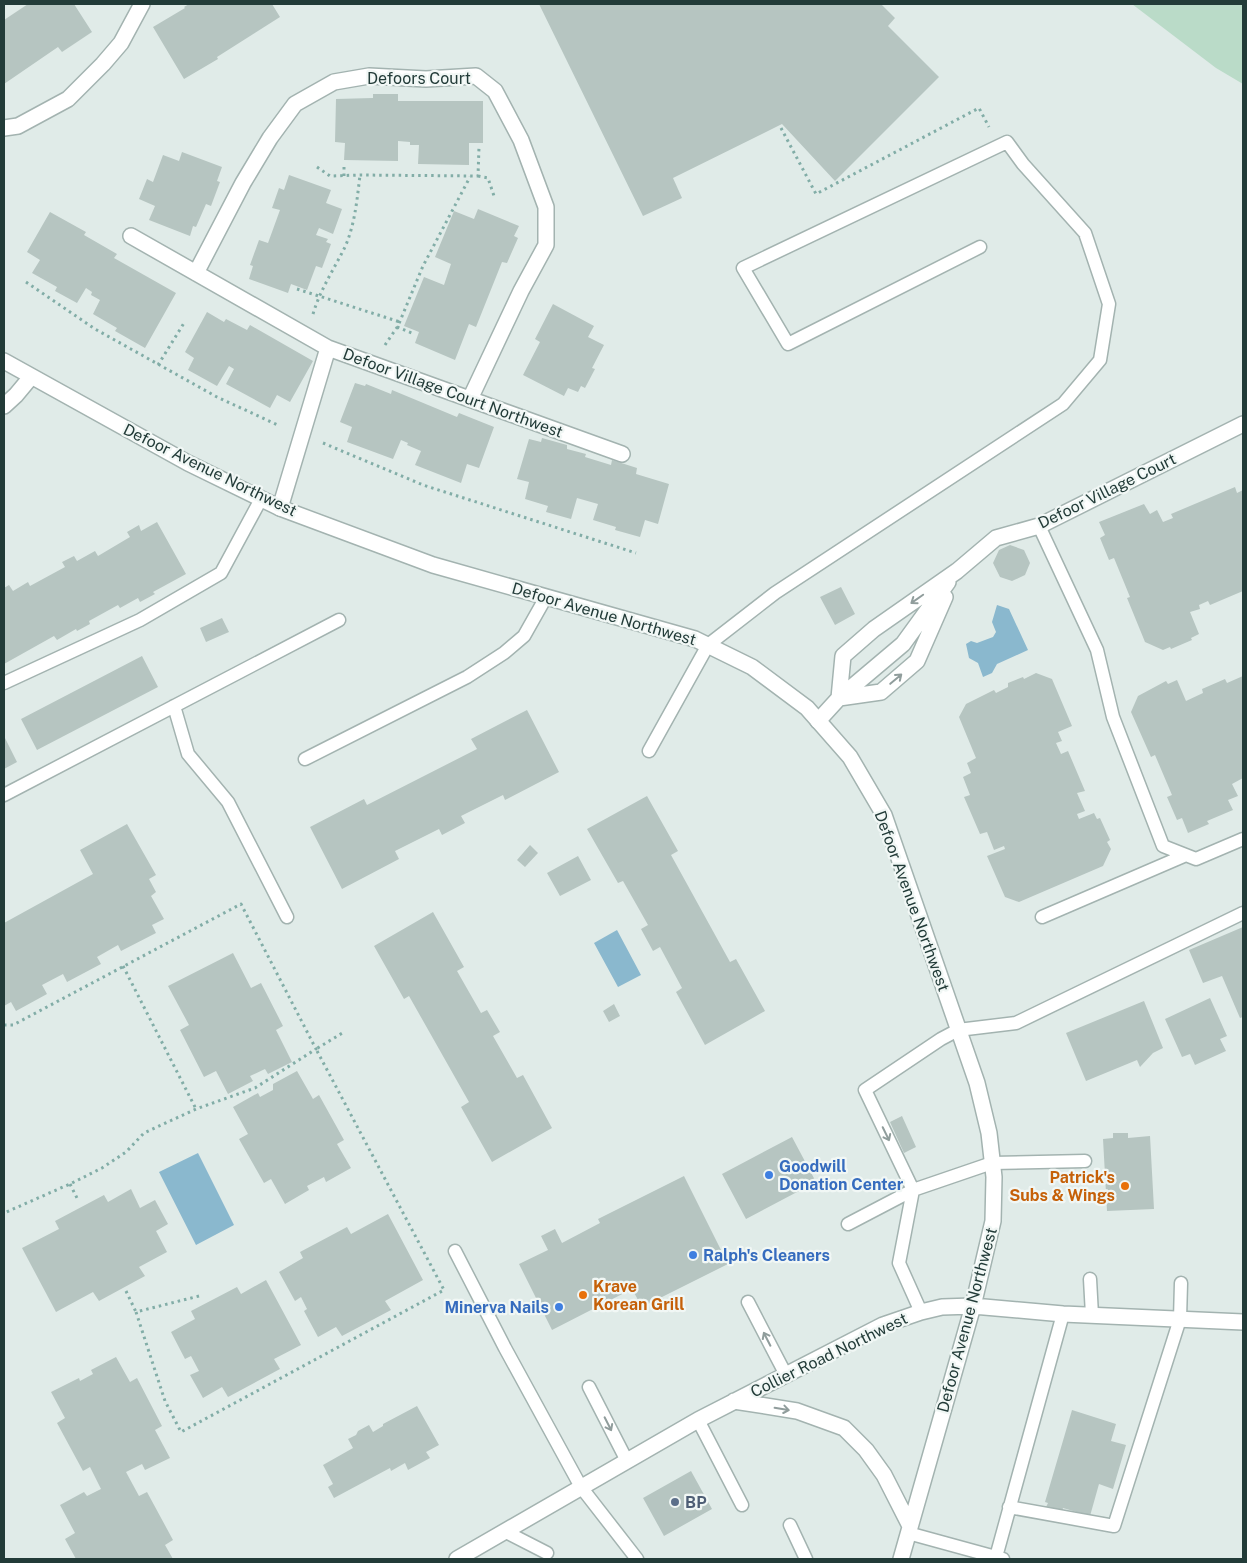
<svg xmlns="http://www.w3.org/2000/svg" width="1247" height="1563" font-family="'Public Sans',sans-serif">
	<rect width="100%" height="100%" fill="#e0ebe8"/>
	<path fill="#badbc8" d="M1132,4H1243V84L1216,68Z"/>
	<path fill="#8ab8ce" d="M997,605L1009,609L1028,650L997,664L992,673L983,677L978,663L969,658L966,644L971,641L977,643L993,637L996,632L992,622Z
		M617,930L641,975L618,987L594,943Z
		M198,1153L234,1225L196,1245L159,1172Z"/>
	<path fill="#b6c5c1" d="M28,4H74L92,32L62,52L58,47L4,84V20Z
		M189,4H272L280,17L217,57L218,59L184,79L153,27L185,8L184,7Z
		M539,4H881L895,18L888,26L939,77L835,181L782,124L673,178L682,198L643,216Z
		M373,94H398V101H483V143H469V165L418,164L419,145H410V142L398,141V161L344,160L345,143L335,142L336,99L373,98Z
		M182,152L222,167L217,181L220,182L211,206L206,204L196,227L193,226L190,236L149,220L155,206L139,199L147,179L153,182L163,155L179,161Z
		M289,175L331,190L326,203L342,209L333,234L319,228L316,235L328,239L326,242L331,244L322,268L316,266L307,290L291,284L288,293L249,279L253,266L250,265L259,240L268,243L280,210L272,208L279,188L284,190Z
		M478,209L519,226L514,236L518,238L507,263L502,262L476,327L469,324L455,360L415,343L419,332L404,326L424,277L444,285L451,264L435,257L454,211L474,219Z
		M50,212L86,232L84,235L117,254L114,258L176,293L145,348L115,331L117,328L93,314L100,300L91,295L92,292L86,288L77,303L55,291L57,287L32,273L40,260L27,252Z
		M553,304L594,326L588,337L604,345L592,368L595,369L585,388L581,386L578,392L568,388L564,396L523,375L540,342L535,339Z
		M207,312L224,322L226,319L247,330L250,325L313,361L290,402L277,395L270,408L226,384L234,369L229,366L217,386L188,370L194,358L185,352Z
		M355,383L365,386L366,384L391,394L392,390L457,417L459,413L494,427L479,468L467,464L461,483L415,465L421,451L407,445L408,443L401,440L393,459L347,442L352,427L340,422Z
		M542,438L567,445V449L586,454L585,457L611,465L612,460L637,468L636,474L669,484L658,524L645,520L640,537L615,530L616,527L593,520L598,504L577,498L571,519L546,512L548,506L525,499L529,482L517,479L529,439L541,442Z
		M1235,487L1237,493L1243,490V591L1210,605L1208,601L1199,605L1200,609L1190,612L1199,634L1191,638L1192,640L1171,649L1170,647L1163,650L1145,642L1127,598L1130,597L1114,558L1109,560L1100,538L1105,535L1099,522L1144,504L1150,514L1157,510L1163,522L1173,518L1171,514Z
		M157,522L186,574L153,592L155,594L140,602L138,598L120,608L118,605L89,621L90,624L77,631L76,629L57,640L54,636L4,664V588L9,585L13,591L28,582L30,586L65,567L62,562L74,556L77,561L95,551L98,556L130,537L127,532L139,525L141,531Z
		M1010,545L1024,550L1030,563L1025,575L1012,581L1000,577L993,563L999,550Z
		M841,587L855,614L835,625L820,597Z
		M222,618L229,632L206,642L200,628Z
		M142,656L158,687L37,750L21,719Z
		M1036,673L1052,679L1072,726L1058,732L1062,741L1056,743L1061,754L1068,751L1085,791L1077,793L1085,811L1077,814L1079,819L1094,813L1097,819L1100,818L1110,840L1107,842L1111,849L1103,866L1019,902L1005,897L987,856L1005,849L1004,846L994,850L987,832L980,834L964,797L970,795L963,777L971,773L967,763L976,758L959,717L966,704L994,690L996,693L1008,687V683L1023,677L1024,679Z
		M1243,676V778L1232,784L1238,796L1228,800L1233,810L1207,821L1209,824L1188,833L1182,818L1177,820L1167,797L1172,795L1155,755L1151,757L1131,712L1138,696L1166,681L1168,684L1177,680L1186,701L1203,693L1202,689L1225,679L1227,683Z
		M527,710L559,772L505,800L503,795L461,816L465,823L442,835L439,829L395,851L399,859L342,889L310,827L364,799L367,805L477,749L471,739Z
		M4,736L17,762L4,769Z
		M647,796L678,851L671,855L730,962L736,959L765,1011L705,1045L676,992L682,988L660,947L653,951L641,929L648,925L623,881L618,883L587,829Z
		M127,824L156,875L149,879L156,892L151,896L164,919L152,925L156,933L121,951L118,945L97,957L101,964L67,982L63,974L42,985L47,994L16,1011L11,1002L4,1006V923L93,874L80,850Z
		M530,845L538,853L525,867L517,860Z
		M578,856L591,880L560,896L547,873Z
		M433,912L464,967L457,971L481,1013L487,1010L500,1032L493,1036L517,1078L523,1075L552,1128L492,1162L461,1107L469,1102L409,996L404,999L374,946Z
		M1243,927V1017L1240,1018L1222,976L1203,983L1189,950Z
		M233,953L251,988L261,983L283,1026L276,1030L292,1062L268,1074L265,1069L250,1076L253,1081L228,1094L216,1071L204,1077L180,1030L189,1025L168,986Z
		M1210,998L1227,1036L1220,1039L1226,1051L1195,1065L1190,1054L1182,1057L1165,1019Z
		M1144,1001L1163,1048L1153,1053L1140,1067L1137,1060L1086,1081L1066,1033Z
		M614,1004L620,1016L609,1022L603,1011Z
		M297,1071L313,1099L319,1095L344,1140L337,1144L351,1168L326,1182L324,1177L307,1186L309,1190L285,1204L271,1179L264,1183L239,1139L248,1134L233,1107L258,1093L260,1097L273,1090V1084Z
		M902,1116L916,1147L904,1153L890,1122Z
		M1113,1133H1128V1138L1150,1136L1154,1209L1107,1211L1103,1139L1113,1138Z
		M792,1137L816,1182L746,1219L722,1174Z
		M684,1176L728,1264L642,1307L632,1289L552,1330L519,1264L548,1250L541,1236L555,1229L562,1243L600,1223L598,1219Z
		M131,1189L140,1208L155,1200L168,1224L156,1231L167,1252L139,1267L145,1276L99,1301L93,1292L56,1312L22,1248L59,1229L55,1221L104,1195L108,1202Z
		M388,1214L423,1280L385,1301L391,1310L342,1336L336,1327L318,1337L304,1311L307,1309L301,1297L295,1301L279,1272L303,1258L300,1252L347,1227L351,1234Z
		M266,1280L301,1345L274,1359L280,1369L228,1397L222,1387L203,1398L190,1375L199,1371L191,1356L185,1359L171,1332L195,1319L191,1311L237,1287L241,1294Z
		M116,1357L130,1382L137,1378L162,1426L155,1430L170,1458L145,1470L142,1464L126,1472L139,1496L147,1492L173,1540L165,1545L173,1559H76L65,1539L75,1533L60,1505L84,1492L87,1496L101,1489L90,1467L83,1471L57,1423L65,1418L51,1392L79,1378L80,1381L93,1374L91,1370Z
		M417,1406L439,1445L426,1452L430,1458L408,1470L405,1463L391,1471L390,1468L334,1498L328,1487L333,1484L323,1465L353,1448L348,1439L356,1435L358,1431L369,1425L373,1432L383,1426V1424Z
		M1072,1410L1116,1424L1111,1441L1126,1445L1113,1489L1099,1484L1090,1516L1063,1508L1062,1512L1046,1507L1048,1503L1045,1502Z
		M691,1471L712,1509L664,1536L643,1498Z"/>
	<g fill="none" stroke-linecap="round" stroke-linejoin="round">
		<defs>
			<path id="service" d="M1039,526L1097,650L1113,717L1163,846L1196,859L1243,839
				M4,683L140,620L221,573L261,499
				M174,706L188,754L228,802L287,917
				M649,751L708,645L775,593L1063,404L1100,360L1109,304L1085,233L1023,164L1007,142L743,268L788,344L980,247
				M305,759L467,677L504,653L524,636L546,597
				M4,795L339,620
				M1042,917L1186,855
				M848,1224L913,1190L992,1163L1085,1161
				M455,1251L505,1348L581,1487L637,1559
				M1090,1279L1092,1315
				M748,1302L786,1375
				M921,1312L899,1263L913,1190L865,1090L941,1039L958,1030L1016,1023L1243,913
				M589,1387L627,1461
				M698,1420L742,1505
				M1009,1507L1114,1526L1180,1319L1181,1283
				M790,1525L806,1559
				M506,1532L547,1553
				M908,1533L1003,1559
				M996,1557L1063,1314"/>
			<path id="minor" d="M4,128L18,126L68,99L103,64L121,43L142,4
				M131,236L328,348L622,454
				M196,273L243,183L270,138L295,104L334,82L369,76L426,79L476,76L495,91L521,140L546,207V245L521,291L470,399
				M4,406L16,395L31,377
				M280,508L328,348
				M839,698L843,656L874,629L957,571L996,538L1039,526L1243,424
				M839,698L881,692L917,661L945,597
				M818,721L839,698L903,644L948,582"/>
			<path id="tertiary" d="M4,361L188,463L280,508L433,565L695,639L752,667L807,708L850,757L884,815L977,1083L989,1133L994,1177L993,1221L973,1306L901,1559
				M734,1401L797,1411L844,1428L866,1450L884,1475L910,1526
				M457,1559L698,1420L883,1325L921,1312L942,1307L973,1306L1063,1314L1243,1322"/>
		</defs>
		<use href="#service" stroke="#a3b3b0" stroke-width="15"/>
		<use href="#minor" stroke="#a3b3b0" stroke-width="18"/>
		<use href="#tertiary" stroke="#a3b3b0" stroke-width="18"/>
		<path stroke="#82ada7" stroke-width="3" stroke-dasharray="2.5 4" stroke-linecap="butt" d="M781,128L816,194L979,108L989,127
			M317,167L330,176L360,175L478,176L479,147
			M344,176V163
			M478,176L488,178L494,196
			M26,282L95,329L217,397L280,426
			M297,289L400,322
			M313,314C320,290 334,269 345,247C355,224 357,200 360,175
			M397,327L414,334
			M385,345L398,326L423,266L470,177
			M158,365L184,323
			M323,443L423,485L636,553
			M123,966L196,1109
			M4,1025H13L241,904L316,1049L255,1088L196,1109L144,1133L126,1152L102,1168L70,1184L4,1213
			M70,1184L78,1200
			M126,1291L136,1312
			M199,1296L136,1312L165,1401L181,1432L444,1290L316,1049L344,1032"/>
		<use href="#service" stroke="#fff" stroke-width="12"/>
		<use href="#minor" stroke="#fff" stroke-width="15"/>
		<use href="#tertiary" stroke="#fff" stroke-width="15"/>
	</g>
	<defs><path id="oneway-shaft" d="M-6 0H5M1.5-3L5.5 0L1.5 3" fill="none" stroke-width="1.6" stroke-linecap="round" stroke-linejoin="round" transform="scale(1.25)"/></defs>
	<g stroke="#909d9c">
		<use href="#oneway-shaft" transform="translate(917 599) rotate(145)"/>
		<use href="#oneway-shaft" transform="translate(896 679) rotate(-40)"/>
		<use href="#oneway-shaft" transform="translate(886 1134) rotate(64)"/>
		<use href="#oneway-shaft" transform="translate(767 1339) rotate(-117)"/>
		<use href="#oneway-shaft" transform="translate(782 1409) rotate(9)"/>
		<use href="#oneway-shaft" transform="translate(608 1424) rotate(63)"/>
	</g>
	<g fill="#3f7fe0" stroke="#f1f7f5" stroke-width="2">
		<circle cx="769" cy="1175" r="5"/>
		<circle cx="693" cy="1255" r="5"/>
		<circle cx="559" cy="1307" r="5"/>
	</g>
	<g fill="#e8710a" stroke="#f1f7f5" stroke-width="2">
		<circle cx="1125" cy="1186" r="5"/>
		<circle cx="583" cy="1295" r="5"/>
	</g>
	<circle fill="#5c6f8a" stroke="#f1f7f5" stroke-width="2" cx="675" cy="1502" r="5"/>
	<g text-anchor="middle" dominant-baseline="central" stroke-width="4.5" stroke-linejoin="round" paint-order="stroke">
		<g font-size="16" fill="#223b38" stroke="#f1f7f5">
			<text x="419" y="78">Defoors Court</text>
			<text transform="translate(453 393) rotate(20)">Defoor Village Court Northwest</text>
			<text transform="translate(210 470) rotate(26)">Defoor Avenue Northwest</text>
			<text transform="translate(1107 491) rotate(-26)">Defoor Village Court</text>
			<text transform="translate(604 614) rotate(16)">Defoor Avenue Northwest</text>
			<text transform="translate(912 901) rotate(70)">Defoor Avenue Northwest</text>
			<text transform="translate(967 1320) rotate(-75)">Defoor Avenue Northwest</text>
			<text transform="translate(829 1355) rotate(-26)">Collier Road Northwest</text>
		</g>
		<g font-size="16" font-weight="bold" fill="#366cbe" stroke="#f1f7f5" text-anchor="start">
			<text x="779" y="1166">Goodwill<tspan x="779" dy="18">Donation Center</tspan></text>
			<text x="703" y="1255">Ralph's Cleaners</text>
			<text x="549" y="1307" text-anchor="end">Minerva Nails</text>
		</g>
		<g font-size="16" font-weight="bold" fill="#c56008" stroke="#f1f7f5" text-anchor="end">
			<text x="1115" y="1177">Patrick's<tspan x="1115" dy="18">Subs &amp; Wings</tspan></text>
			<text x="593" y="1286" text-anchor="start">Krave<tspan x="593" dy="18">Korean Grill</tspan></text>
		</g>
		<g font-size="16" font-weight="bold" fill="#4e5e75" stroke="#f1f7f5" text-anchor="start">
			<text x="685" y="1502">BP</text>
		</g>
	</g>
	<rect width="1247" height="1563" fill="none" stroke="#223b38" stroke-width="10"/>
</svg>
